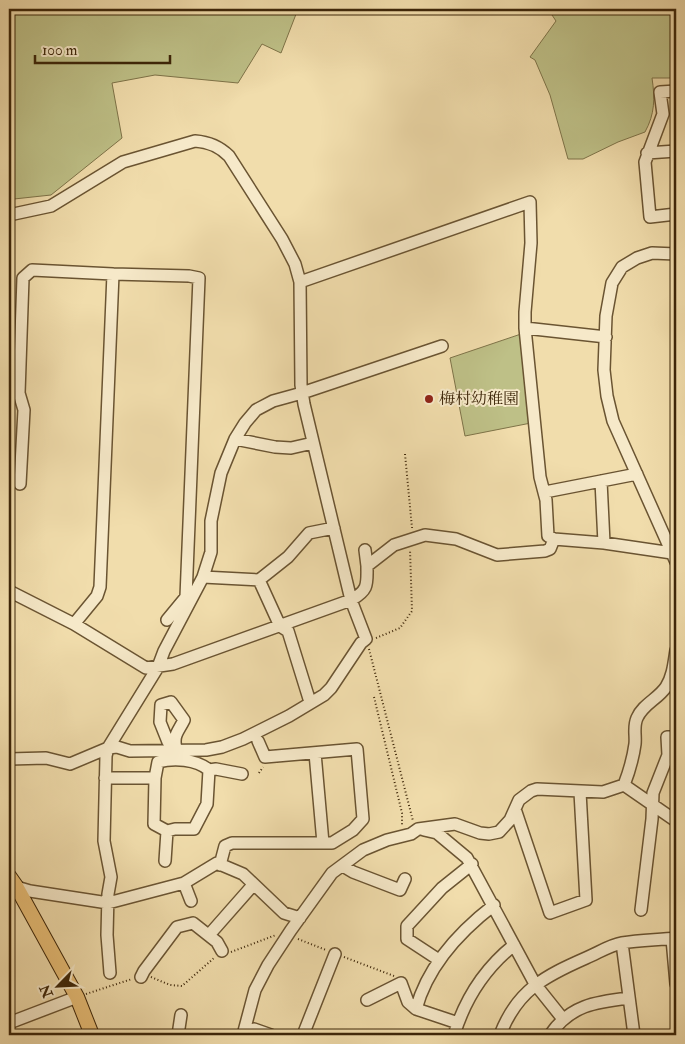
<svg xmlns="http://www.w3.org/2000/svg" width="685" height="1044" font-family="'IM FELL Double Pica','Noto Serif JP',serif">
	<rect width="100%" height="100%" fill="#f1ddac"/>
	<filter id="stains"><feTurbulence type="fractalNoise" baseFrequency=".004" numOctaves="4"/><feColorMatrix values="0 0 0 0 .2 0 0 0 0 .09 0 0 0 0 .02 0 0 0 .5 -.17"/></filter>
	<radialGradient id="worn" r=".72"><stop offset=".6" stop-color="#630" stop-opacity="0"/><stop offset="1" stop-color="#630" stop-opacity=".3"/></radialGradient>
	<path fill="#bec087" stroke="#7e7348" d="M9,9H298L281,53L262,44L238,83L155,75L112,83L122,138L51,195L14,199L9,190Z
		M548,9H676V78H652C655,98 655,114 645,132L618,142L583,159H568L550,95L535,60L530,57L556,21Z
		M521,334L531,423L465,436L450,358Z"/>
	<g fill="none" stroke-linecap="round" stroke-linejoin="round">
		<defs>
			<path id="minor" d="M676,91L660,92L663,114L645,162L650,217L676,214
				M647,153L676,151
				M9,215L51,206L123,162L195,141C209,142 219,146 229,156L282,239L295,264L300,282L301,385L304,404L351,600L366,639L361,643L331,688L324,695L289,716L243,739L222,747L206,750L130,751L117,747L108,748L106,756L104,841L111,877L108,894L107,935L110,973
				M676,254L652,253L637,258L622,267L612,283L606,316L604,370L607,396L613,421L676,562
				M113,274L189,276L199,278L186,597L167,620
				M300,282L530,202L531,243L525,312V328L540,477L546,500L548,536L554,539L604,543L672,553
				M525,328L606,337
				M235,439L275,447L291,448L313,443
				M601,481L604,543
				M20,484L24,410L19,393L23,278L32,270L113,274L100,587L97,596L74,624
				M545,492L637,474
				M365,550L367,566
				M203,577L259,580L280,626L288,631L310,702
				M259,580L288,557L309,533L334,528
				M9,591L74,624L146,668L173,664L351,600C369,590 367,584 367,566L394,545L425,535L456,539L497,555L545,551L550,549L554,539
				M175,743L168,742L160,722L161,705L171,702L184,720C177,734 173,734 176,751
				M315,753L323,843
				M9,759L46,758L70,764L108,748L158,667L164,651L203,577L211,552V521L221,473L235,439L245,423L256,410L273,401L302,393L442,346
				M105,778H155L158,762C174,758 196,759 209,770L216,769L242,774
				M155,778L154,824L167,831L165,861
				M624,785L676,821
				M515,809L550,913L586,900L580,792
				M424,830L437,833L467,858L535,984L563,1019
				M167,831L175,829H194L207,804L209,770
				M220,865L225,846L232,843H332L353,830L363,819L357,749L265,757L258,741
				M343,866L353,872L400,890L405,879
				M184,883L191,901
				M13,886L30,891L108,903L184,883L217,863L243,874L284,913L300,918
				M641,910L652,819L653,793L668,755L667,737H676
				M209,935L253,885
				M672,939L676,984
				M622,943L634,1035
				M439,960L407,939V926L442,888L472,864
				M141,977L144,971L177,927L193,923L217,942L222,951
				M367,1000L401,983L408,1002L416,1009
				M9,1023L77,997
				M458,1023L416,1009C428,965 459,932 494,905
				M245,1031L254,1029L271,1035
				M178,1035L181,1015
				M243,1035L255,990L268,965L291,930L332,873L363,850L387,840L411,834L418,829L455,824L480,833L489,834L499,832L510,820L519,800L531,791L537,789L603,792L624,785C629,772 633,759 635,744C636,735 633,727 637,718C643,704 658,699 666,687C673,676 674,663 676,650
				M303,1035L335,954
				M454,1035C465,999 484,969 514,945
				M500,1035C517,990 545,976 586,958C598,953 610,945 622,943C640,940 659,940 676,938
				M550,1035C570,1005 596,1002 629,998"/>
			<path id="major" d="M9,876L16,886L77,997L92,1035"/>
		</defs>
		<use href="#minor" stroke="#6a5432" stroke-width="14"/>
		<use href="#major" stroke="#3d2609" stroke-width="16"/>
		<path stroke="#3d2609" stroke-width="2" stroke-dasharray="1 2.5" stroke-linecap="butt" d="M405,454L412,528
			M376,638L400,628L412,611L410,550
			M369,649L413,821
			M374,697L402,813V826
			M259,773L263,767
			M298,939L326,950
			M231,952L276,935
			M344,957L394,976
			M151,977L170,985L182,986L214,958
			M86,994L132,979"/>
		<use href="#minor" stroke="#f6e9c9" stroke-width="11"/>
		<use href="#major" stroke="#e8be76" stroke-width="14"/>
	</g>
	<circle fill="#8f2418" stroke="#f6e9c9" stroke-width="2" cx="429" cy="399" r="5"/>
	<g text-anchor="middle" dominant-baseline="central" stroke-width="4" stroke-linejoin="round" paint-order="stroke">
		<g font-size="16" fill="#3d2609" stroke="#f6e9c9" text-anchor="start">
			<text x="439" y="399">梅村幼稚園</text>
		</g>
	</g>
	<rect width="685" height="1044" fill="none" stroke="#f1ddac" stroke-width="30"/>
	<rect x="10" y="10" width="665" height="1024" fill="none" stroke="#3d2609" stroke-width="2.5"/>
	<rect x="15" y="15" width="655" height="1014" fill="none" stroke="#3d2609"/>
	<g transform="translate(58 986) rotate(246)" stroke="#f6e9c9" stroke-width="4" paint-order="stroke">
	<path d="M0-4L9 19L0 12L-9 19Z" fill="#3d2609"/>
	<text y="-8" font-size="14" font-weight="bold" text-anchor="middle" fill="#3d2609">N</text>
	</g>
	<path d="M35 55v8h135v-8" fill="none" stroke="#3d2609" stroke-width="2.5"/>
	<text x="42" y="55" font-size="15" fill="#3d2609" stroke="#f6e9c9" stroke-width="4" paint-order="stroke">100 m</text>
	<rect width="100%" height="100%" filter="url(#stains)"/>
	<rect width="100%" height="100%" fill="url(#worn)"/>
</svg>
